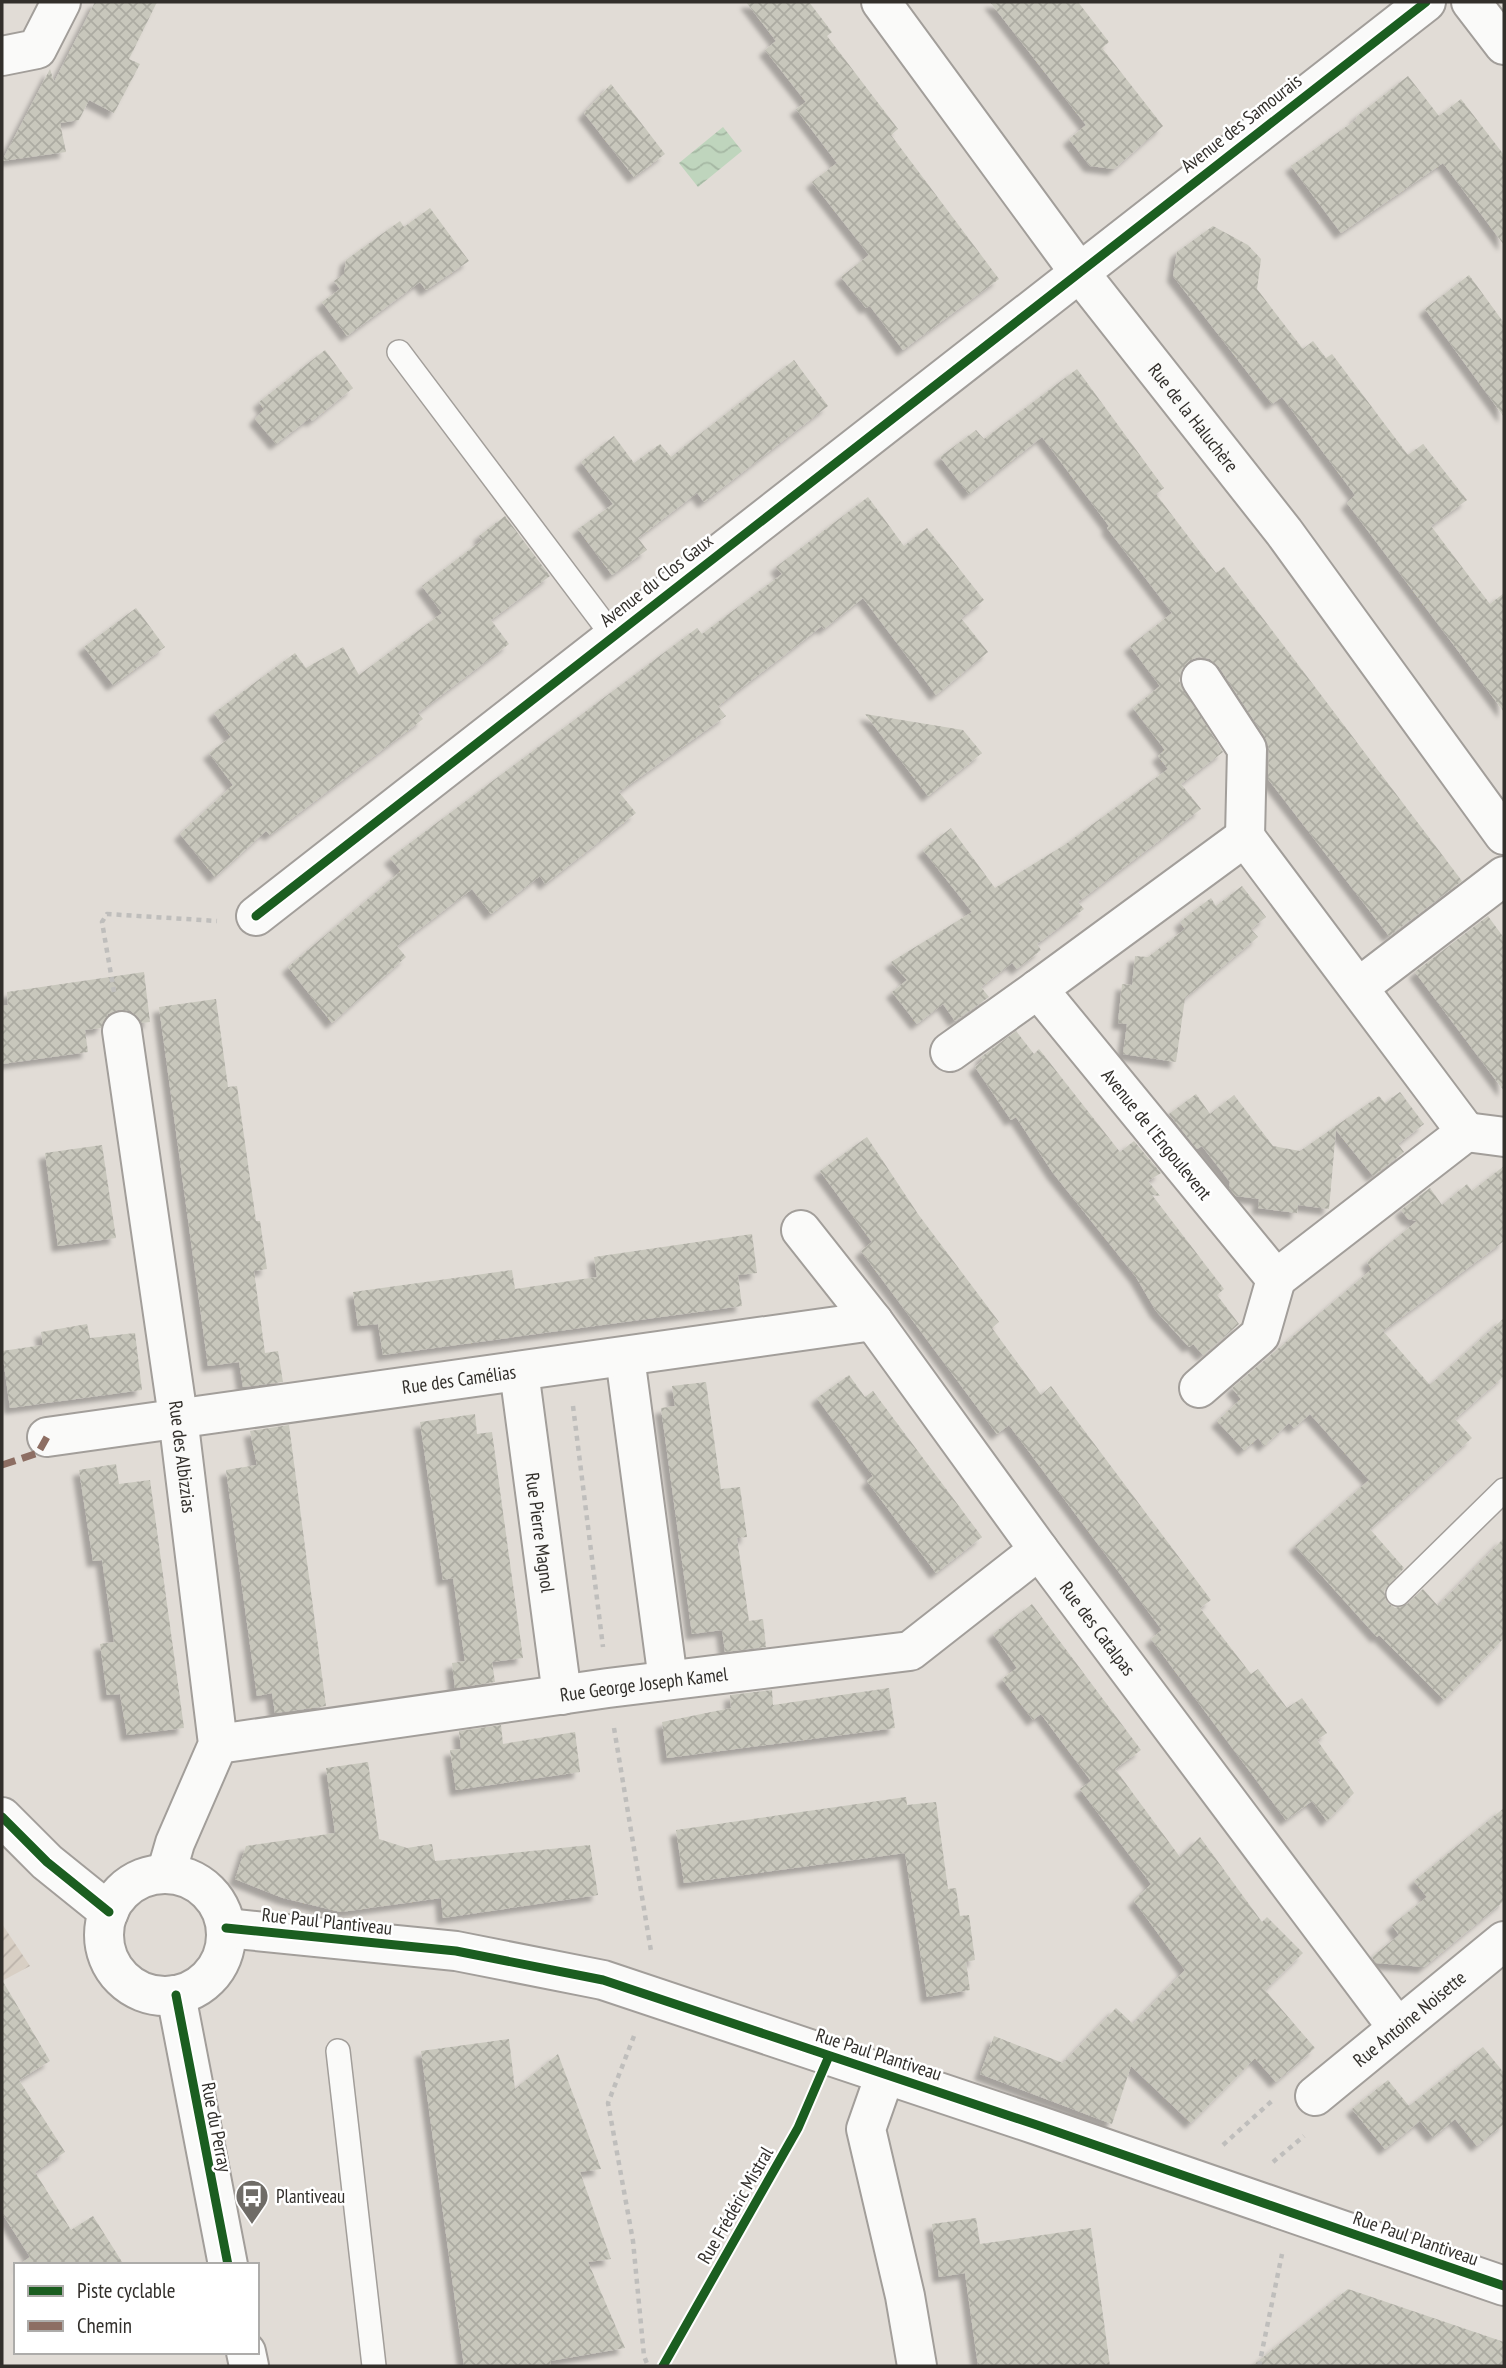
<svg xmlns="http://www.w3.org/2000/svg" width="1506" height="2368" font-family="'PT Sans Narrow',sans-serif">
	<defs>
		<pattern id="industrial-furrows" width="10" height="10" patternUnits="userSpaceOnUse" patternTransform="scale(1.75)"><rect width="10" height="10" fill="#d8cfc4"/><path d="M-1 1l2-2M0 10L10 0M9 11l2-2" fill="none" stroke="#bab2a9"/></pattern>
		<pattern id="water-waves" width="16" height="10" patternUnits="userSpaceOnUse" patternTransform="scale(1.75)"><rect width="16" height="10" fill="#bfd5bd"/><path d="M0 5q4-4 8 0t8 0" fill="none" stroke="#a5b7a3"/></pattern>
		<pattern id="building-cross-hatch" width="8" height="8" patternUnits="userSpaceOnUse" patternTransform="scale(1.75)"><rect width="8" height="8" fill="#c8c7bc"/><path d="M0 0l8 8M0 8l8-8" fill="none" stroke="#acaba2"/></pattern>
		<filter id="shadow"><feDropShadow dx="-6" dy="6" stdDeviation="2" flood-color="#0004"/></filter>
	</defs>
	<rect width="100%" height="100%" fill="#e1dcd6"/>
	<path fill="url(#industrial-furrows)" d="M2,1924L30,1966L2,1981Z"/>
	<path fill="url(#water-waves)" d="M723,127L742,151L698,187L679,163Z"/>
	<path fill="url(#building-cross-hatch)" filter="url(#shadow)" d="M95,2H157L129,59L140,64L114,113L89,100L79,120L60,123L66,152L2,161L50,69L54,82Z
		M746,2H809L832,32L827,36L898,129L891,135L999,279L903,350L870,306L866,308L841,277L869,255L812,182L837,163L796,109L806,102L765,50L776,41Z
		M990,2H1078L1109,42L1102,48L1163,126L1114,169L1090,166L1069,139L1086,125Z
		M1408,76L1439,116L1461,99L1504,155V245L1443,163L1341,233L1291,166L1357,119L1356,117Z
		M611,84L665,154L634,177L584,113Z
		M430,208L469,261L426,290L420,282L347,336L322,302L340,289L334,281L344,274L346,260L400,221L404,227Z
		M1213,226L1248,245L1261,259L1257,289L1303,349L1313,341L1326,358L1332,354L1408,455L1423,444L1467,500L1431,526L1490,604L1504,593V712L1347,503L1355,495L1282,397L1272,404L1173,276L1177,252Z
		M1469,275L1504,323V417L1425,309Z
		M325,350L353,388L312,421L310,418L276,444L255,419L264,409L259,402Z
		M794,360L828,406L704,502L697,493L638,538L647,550L612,575L578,529L613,504L581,462L614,436L634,463L660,444L671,457Z
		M1077,369L1164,488L1156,494L1216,573L1224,567L1462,881L1389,936L1268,779L1269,749L1265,737L1219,667L1210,659L1199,657L1190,660L1182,669L1179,681L1223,752L1181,784L1201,809L1078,902L1084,909L1037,944L1041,950L1017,969L1012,963L981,987L989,997L955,1021L943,1004L917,1024L892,992L907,980L891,962L972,912L923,850L951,828L995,888L1066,844L1168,769L1158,756L1165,750L1133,708L1160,686L1130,646L1172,613L1107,528L1109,526L1042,437L969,494L940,457L976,430L984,439Z
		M868,497L904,546L927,528L984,600L961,618L988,652L936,695L863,598L824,629L822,626L718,706L726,716L619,792L636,813L545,884L540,876L491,914L472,889L397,946L406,957L332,1023L288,967L401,871L390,858L697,628L702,634L782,574L776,567Z
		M505,516L550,576L491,620L509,644L418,713L423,719L270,835L266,831L215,877L180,834L233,785L209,753L231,737L214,713L295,653L306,668L343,647L359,675L442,613L422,586L482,540L479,536Z
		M136,608L165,647L113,685L84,647Z
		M865,714L963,730L982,753L928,796Z
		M1242,886L1266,917L1251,929L1258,937L1185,998L1176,1062L1123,1054L1127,1024L1118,1023L1120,1003L1122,984L1132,985L1135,956L1148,957L1185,929L1180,922L1195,910L1211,898L1216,906Z
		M1488,916L1504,938V1091L1415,972Z
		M144,972L150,1022L142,1023L131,1011L118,1010L108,1014L101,1028L85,1030L88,1052L2,1064V1006L8,1005L7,992Z
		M216,999L228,1087L237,1086L256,1221H260L267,1269L254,1271L265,1353L278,1351L283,1382L243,1387L239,1362L208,1366L159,1007Z
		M1016,1031L1034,1054L1039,1049L1120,1152L1134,1141L1161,1173L1148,1181L1160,1196L1152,1195L1224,1289L1217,1295L1239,1324L1203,1355L1193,1344L1189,1347L1156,1311L1136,1277L1053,1173L1016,1117L1011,1120L975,1067L983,1060L981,1057Z
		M1400,1092L1424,1124L1398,1144L1404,1152L1373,1176L1336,1130L1329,1209L1298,1205L1297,1213L1258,1208L1259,1199L1236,1196L1229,1188L1230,1182L1202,1146L1197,1149L1169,1114L1196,1094L1210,1114L1234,1095L1273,1146L1300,1151L1379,1096L1385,1103Z
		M867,1137L918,1214L999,1322L992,1328L1041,1395L1051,1386L1211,1600L1200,1608L1251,1674L1258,1669L1287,1708L1302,1698L1327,1733L1317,1740L1354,1793L1327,1821L1312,1801L1286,1820L1151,1639L1162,1630L1009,1425L997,1434L861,1251L872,1242L820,1171Z
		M102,1145L116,1238L58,1246L45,1153Z
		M1504,1166V1241L1383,1331L1430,1385L1504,1318V1376L1455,1419L1472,1438L1370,1529L1404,1568L1384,1591L1388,1603L1395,1608L1407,1604L1423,1589L1438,1606L1504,1538V1638L1444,1700L1379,1635L1377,1637L1295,1546L1369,1480L1310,1414L1294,1428L1289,1423L1264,1446L1258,1438L1244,1450L1217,1421L1241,1399L1232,1388L1372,1269L1367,1262L1417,1221L1408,1219L1401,1210L1430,1188L1442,1205L1467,1184L1472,1191Z
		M752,1234L757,1273L738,1275L742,1306L383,1355L378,1324L358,1326L353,1292L512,1270L515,1289L597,1277L594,1257Z
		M87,1324L90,1338L135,1333L142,1390L10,1408L2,1351L43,1345L41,1332Z
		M849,1375L865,1397L873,1391L982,1537L936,1573L867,1481L873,1476L817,1398Z
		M706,1382L721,1489L740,1487L747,1537L737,1538L749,1621L763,1619L766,1647L725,1652L722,1630L692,1634L661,1408L675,1406L672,1386Z
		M475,1414L477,1434L492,1432L523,1658L492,1662L495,1682L455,1688L452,1663L465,1661L453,1578L443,1580L420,1422Z
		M289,1425L326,1706L275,1713L272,1693L257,1696L226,1470L257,1465L250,1431Z
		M116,1464L119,1484L150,1480L184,1728L127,1735L120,1694L107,1695L100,1644L114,1642L102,1560L93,1561L79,1470Z
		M1032,1604L1141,1750L1115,1769L1180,1857L1200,1837L1262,1922L1267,1917L1303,1953L1265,1990L1315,2048L1276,2082L1255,2058L1191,2123L1131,2066L1112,2124L980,2074L994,2036L1063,2063L1116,2008L1133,2024L1185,1970L1134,1901L1151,1884L1080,1789L1091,1781L1041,1714L1033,1720L1002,1679L1017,1668L993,1634Z
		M889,1688L895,1728L667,1758L662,1722L731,1708L730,1695L772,1690L773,1705Z
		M501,1725L503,1744L575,1732L580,1772L456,1790L450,1750L461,1749L459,1731Z
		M368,1762L379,1839L407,1848L432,1844L435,1861L590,1845L598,1895L443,1918L441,1898L341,1912L283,1898L235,1879L246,1846L335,1833L326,1768Z
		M906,1797L907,1805L936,1802L948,1889L956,1888L960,1916L969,1915L975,1960L966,1962L970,1990L927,1997L905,1853L684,1883L676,1830Z
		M1504,1808V1901L1424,1967L1376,1963L1372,1957L1399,1935L1392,1925L1427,1897L1414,1881Z
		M2,1980L50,2061L19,2080L65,2152L35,2172L71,2230L93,2216L124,2265H19L30,2257L2,2213Z
		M509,2039L515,2089L558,2054L601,2169L580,2172L611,2259L588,2262L625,2348L550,2361L551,2366H464L421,2051Z
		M1483,2047L1504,2073V2124L1477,2146L1455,2119L1433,2137L1420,2121L1385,2149L1352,2109L1388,2080L1409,2106Z
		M976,2218L980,2244L1091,2228L1110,2366H978L965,2273L939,2277L932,2224Z
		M1348,2289L1504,2342V2366H1252Z"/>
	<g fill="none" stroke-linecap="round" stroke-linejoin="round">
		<defs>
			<path id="lane" d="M399,352L613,636
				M1398,1594L1504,1490
				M338,2051L374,2366"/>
			<g id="street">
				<path id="s1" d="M881,2L1079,272L1284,532L1504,835"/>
				<path d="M1471,2L1504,45"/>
				<path d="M2,56L37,49L61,2"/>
				<path d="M1201,679L1247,749L1245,837"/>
				<path d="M1245,837L1466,1132L1276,1279L1038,989Z"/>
				<path d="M256,916L1426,2"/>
				<path d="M1359,987L1504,876"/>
				<path id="s2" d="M122,1031L178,1417L218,1744L175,1843L166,1874"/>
				<path d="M950,1052L1038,989"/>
				<path d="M1466,1132L1504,1137"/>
				<path id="s3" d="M801,1230L873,1321L1039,1550L1397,2027"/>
				<path d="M625,1357L668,1680"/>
				<path id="s4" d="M519,1371L562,1695"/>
				<path d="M1199,1388L1260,1335L1276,1279"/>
				<path id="s5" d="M47,1437L873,1321"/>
				<path id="s6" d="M218,1744L608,1688L910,1651L1039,1550"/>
				<path d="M2,1817L47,1862L109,1912"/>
				<circle cx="165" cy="1935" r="61"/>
				<path d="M226,1928L456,1951L603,1980L1037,2125L1504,2286"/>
				<path d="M176,1995L228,2265"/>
				<path d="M885,2075L866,2129L905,2296L917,2366"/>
				<path id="s7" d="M1315,2096L1504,1941"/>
				<path d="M246,2352L249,2366"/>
			</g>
		</defs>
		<use href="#lane" stroke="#a29e9a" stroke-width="26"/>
		<use href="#street" stroke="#a29e9a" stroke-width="42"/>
		<path stroke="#bfbebc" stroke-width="4.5" stroke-dasharray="5 5" stroke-linecap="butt" d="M114,992L102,922L107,914L217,921
			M573,1406L603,1647
			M614,1728L651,1951
			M634,2036L608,2103L633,2241L644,2356L648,2366
			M1223,2145L1274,2099
			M1273,2162L1304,2136
			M663,2366L798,2128L812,2094
			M1259,2366L1282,2254"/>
		<use href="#lane" stroke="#fafaf9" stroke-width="23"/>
		<use href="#street" stroke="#fafaf9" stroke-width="38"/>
		<path stroke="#8d6e63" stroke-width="7" stroke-dasharray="14 7" stroke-linecap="butt" d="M2,1465L38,1453L47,1437"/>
		<defs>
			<path id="cycleway" d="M256,916L1426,2
				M2,1817L47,1862L109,1912
				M226,1928L456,1951L603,1980L1037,2125L1504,2286
				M176,1995L228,2265
				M663,2366L798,2128L829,2056"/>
		</defs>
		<use href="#cycleway" stroke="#fff" stroke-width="13"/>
		<use href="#cycleway" stroke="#1b5e20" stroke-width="9"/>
	</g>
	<defs>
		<symbol id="bus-pin" viewBox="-11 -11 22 30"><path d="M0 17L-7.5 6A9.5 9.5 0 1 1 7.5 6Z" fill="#6f6c67" stroke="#fff"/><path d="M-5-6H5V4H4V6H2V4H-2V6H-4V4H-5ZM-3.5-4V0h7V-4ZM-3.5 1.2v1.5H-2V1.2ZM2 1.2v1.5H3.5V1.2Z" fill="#fff"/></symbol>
	</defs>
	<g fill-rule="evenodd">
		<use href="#bus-pin" x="233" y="2177" width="38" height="52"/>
	</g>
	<g text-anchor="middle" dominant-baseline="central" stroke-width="5" stroke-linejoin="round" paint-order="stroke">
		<g font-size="19" fill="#322f2b" stroke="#fff">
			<text transform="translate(1241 123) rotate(-38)">Avenue des Samourais</text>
			<text stroke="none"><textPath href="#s1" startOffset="520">Rue de la Haluchère</textPath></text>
			<text transform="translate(656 580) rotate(-38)">Avenue du Clos Gaux</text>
			<text transform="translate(1157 1134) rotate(51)">Avenue de l'Engoulevent</text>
			<text stroke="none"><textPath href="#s5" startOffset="416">Rue des Camélias</textPath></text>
			<text stroke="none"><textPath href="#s2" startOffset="430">Rue des Albizzias</textPath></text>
			<text stroke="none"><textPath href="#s4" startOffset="163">Rue Pierre Magnol</textPath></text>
			<text stroke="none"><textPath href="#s3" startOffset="497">Rue des Catalpas</textPath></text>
			<text stroke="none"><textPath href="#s6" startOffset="430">Rue George Joseph Kamel</textPath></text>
			<text transform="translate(327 1921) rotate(6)">Rue Paul Plantiveau</text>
			<text stroke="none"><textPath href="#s7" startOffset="122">Rue Antoine Noisette</textPath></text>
			<text transform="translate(879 2054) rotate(18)">Rue Paul Plantiveau</text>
			<text transform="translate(217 2127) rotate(79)">Rue du Perray</text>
			<text transform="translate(735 2205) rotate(-60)">Rue Frédéric Mistral</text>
			<text transform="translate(1416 2238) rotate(19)">Rue Paul Plantiveau</text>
		</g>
		<g font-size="19" fill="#322f2b" stroke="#fff" text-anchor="start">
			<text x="276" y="2196">Plantiveau</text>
		</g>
	</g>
	<rect width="1506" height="2368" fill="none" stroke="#322f2b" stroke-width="7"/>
	<rect x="14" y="2263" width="245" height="91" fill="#ffffff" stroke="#adacaa" stroke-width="2"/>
	<rect x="28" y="2286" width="35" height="10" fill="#1b5e20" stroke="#adacaa" stroke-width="2"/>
	<text x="77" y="2298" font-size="21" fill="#322f2b">Piste cyclable</text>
	<rect x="28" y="2321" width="35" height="10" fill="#8d6e63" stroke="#adacaa" stroke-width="2"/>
	<text x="77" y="2333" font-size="21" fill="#322f2b">Chemin</text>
</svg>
